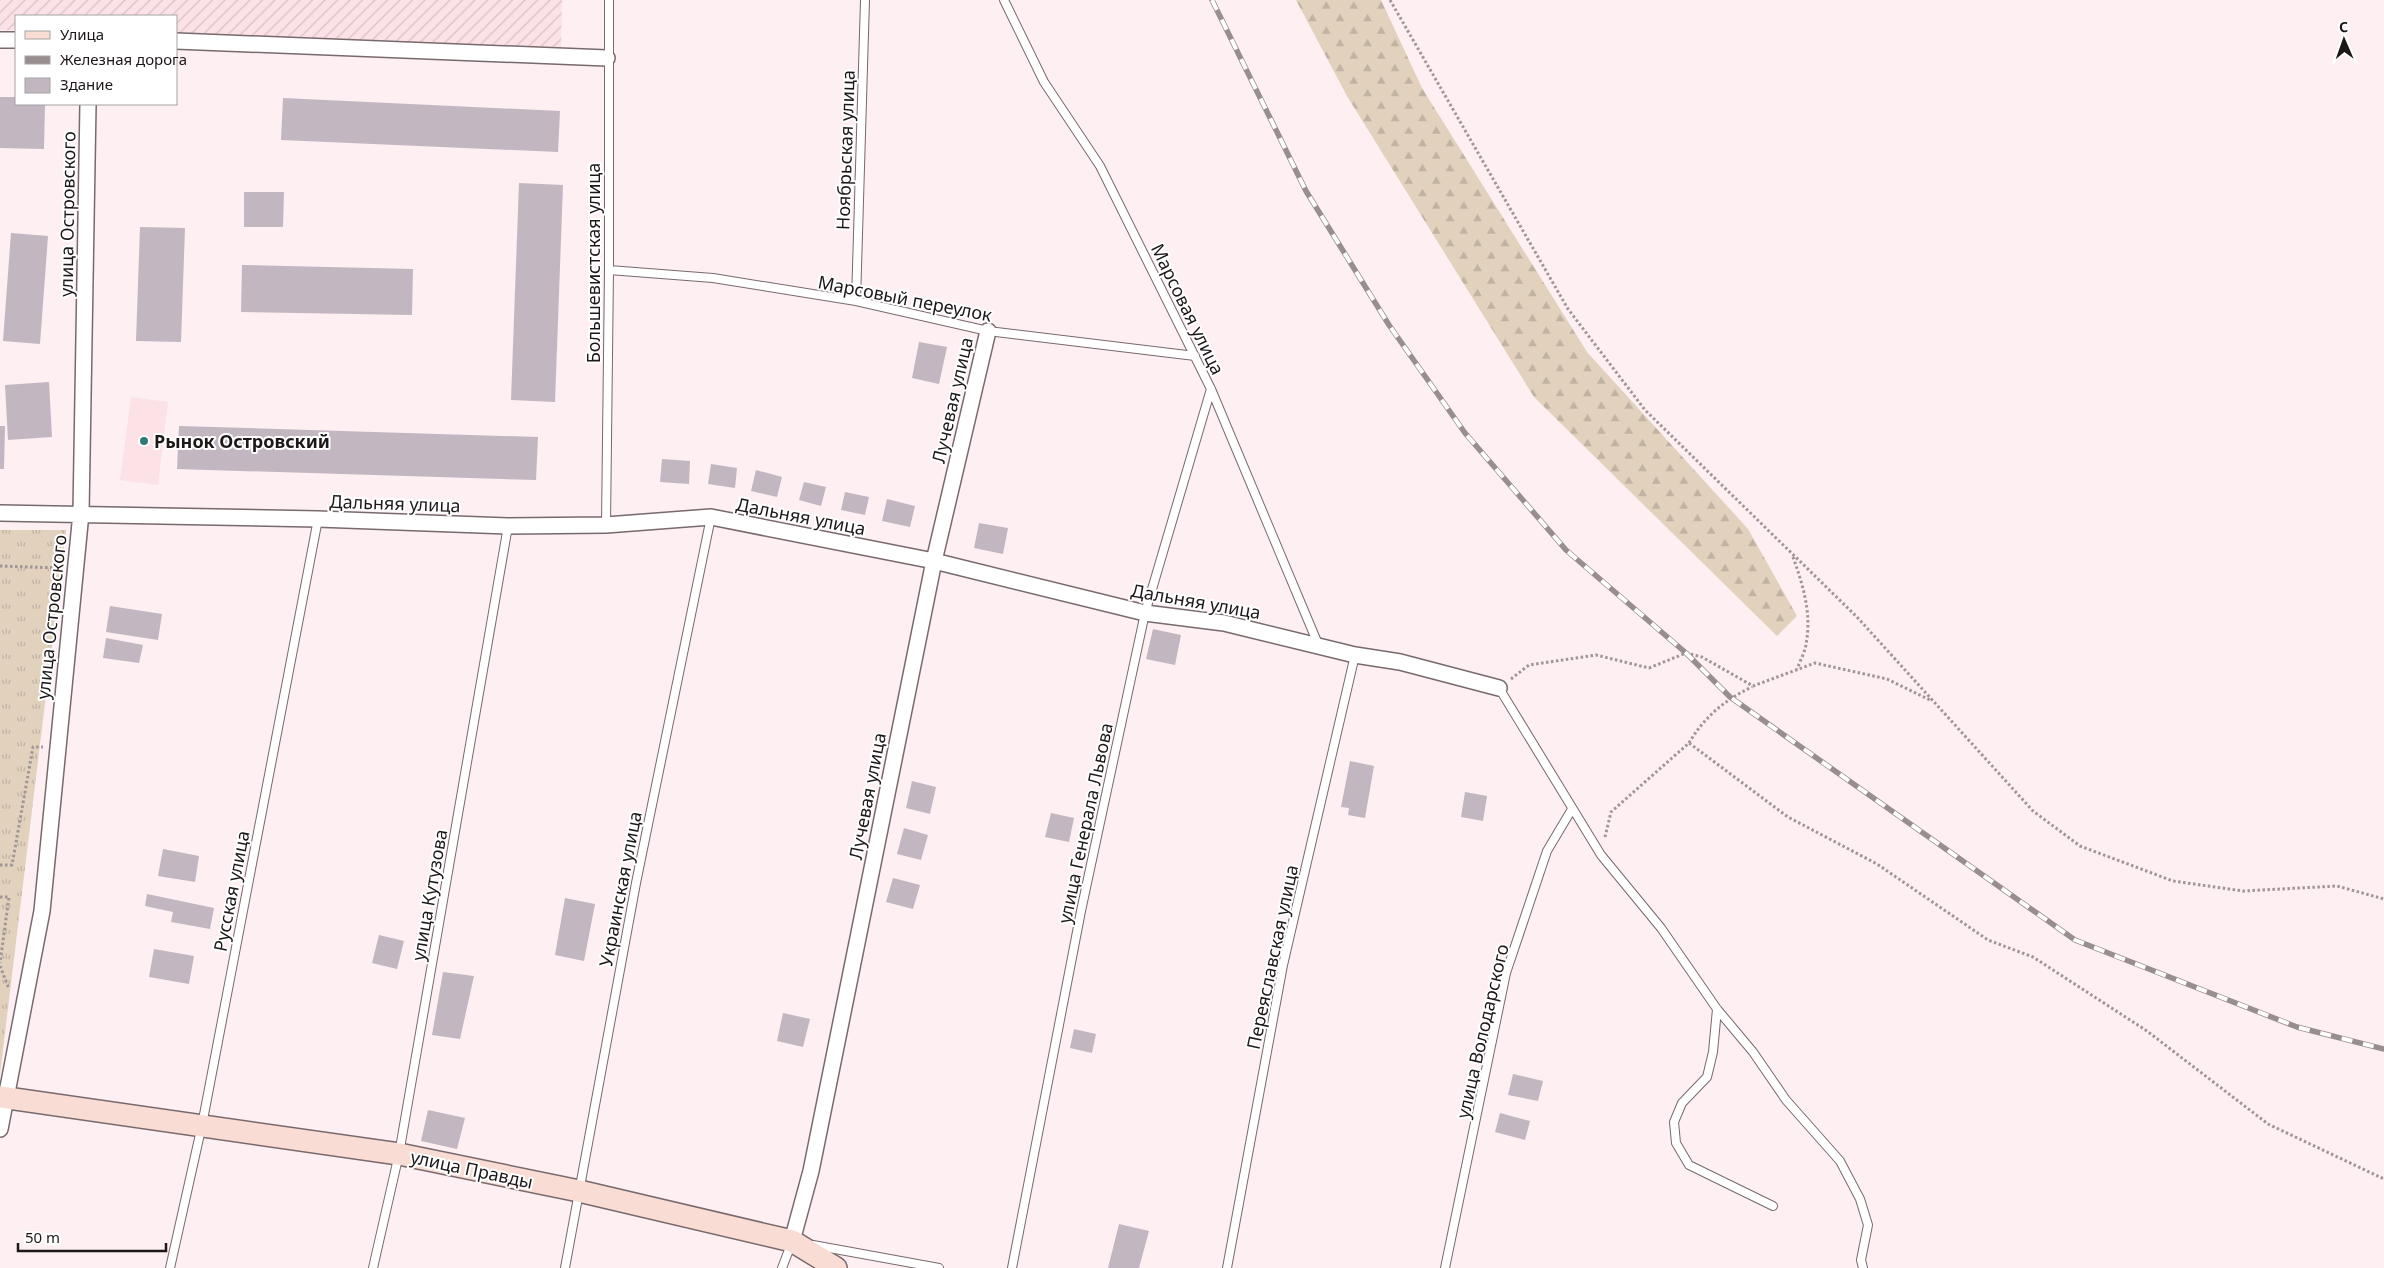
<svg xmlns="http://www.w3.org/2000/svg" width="2384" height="1268" font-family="'Noto Sans',sans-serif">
	<defs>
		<pattern id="industrial-furrows" width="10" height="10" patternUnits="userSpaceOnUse" patternTransform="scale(1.25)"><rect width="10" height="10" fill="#fce2e7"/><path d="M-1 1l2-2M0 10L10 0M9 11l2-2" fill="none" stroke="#d8c1c5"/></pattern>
		<pattern id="grass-tufts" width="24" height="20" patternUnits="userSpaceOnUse" patternTransform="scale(1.25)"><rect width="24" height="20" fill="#e2d1bd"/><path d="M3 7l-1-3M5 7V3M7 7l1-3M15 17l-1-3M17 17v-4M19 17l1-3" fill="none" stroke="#c1b3a2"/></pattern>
		<pattern id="forest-firs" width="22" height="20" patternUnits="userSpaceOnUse" patternTransform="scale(1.25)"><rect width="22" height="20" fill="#e2d1bd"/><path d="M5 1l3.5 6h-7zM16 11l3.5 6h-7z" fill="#c1b3a2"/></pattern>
	</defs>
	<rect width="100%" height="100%" fill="#fdeff2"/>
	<path fill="#fce2e7" d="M131,397L168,402L158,485L120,480Z"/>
	<path fill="url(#industrial-furrows)" d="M0,0H562L561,47L176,35V16H16V30H0Z"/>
	<path fill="url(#grass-tufts)" d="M0,530H66L0,1074Z"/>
	<path fill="url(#forest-firs)" d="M1296,0H1381L1422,88L1587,352L1748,529L1797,616L1777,636L1534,397L1347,96Z"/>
	<path fill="#c2b6c0" d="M0,97H16V104H45L44,149L0,148Z
		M283,98L560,111L558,152L281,140Z
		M519,183L563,185L555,402L511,400Z
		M244,192H284L283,227H244Z
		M140,227L185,228L181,342L136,341Z
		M11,233L48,236L40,344L3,341Z
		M242,265L413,269L412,315L241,312Z
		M919,342L947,347L939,384L912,378Z
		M49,382L52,437L8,440L5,385Z
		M0,426H5L4,469H0Z
		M179,426L538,437L536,480L177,469Z
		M662,459L690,461L689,484L660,482Z
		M711,464L737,468L735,488L708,484Z
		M756,470L782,477L777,497L751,491Z
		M804,482L826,487L821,506L799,500Z
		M845,492L869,497L865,515L841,510Z
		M887,499L915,506L910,527L882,521Z
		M979,523L1008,528L1003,554L974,548Z
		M110,606L162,614L158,640L106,632Z
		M1153,629L1181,635L1175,665L1146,659Z
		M106,638L143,645L139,663L103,658Z
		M1350,761L1374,766L1365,818L1348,815L1349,808L1341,807Z
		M912,781L936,787L930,814L906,808Z
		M1465,792L1487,796L1483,821L1461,817Z
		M1051,813L1074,818L1069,842L1045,837Z
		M904,828L928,835L921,860L897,854Z
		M163,849L199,856L195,882L158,876Z
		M893,878L920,885L913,909L886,902Z
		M147,894L214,908L210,929L171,922L173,912L145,906Z
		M565,898L595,904L584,961L555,955Z
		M379,935L404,941L397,969L372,963Z
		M154,949L194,956L189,984L149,977Z
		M443,972L474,976L460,1039L432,1035Z
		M783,1013L810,1019L803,1047L777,1041Z
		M1074,1029L1096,1034L1092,1053L1070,1048Z
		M1513,1074L1543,1081L1538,1101L1508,1095Z
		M428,1110L465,1118L457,1149L421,1141Z
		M1500,1113L1530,1121L1525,1140L1495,1132Z
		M1119,1224L1149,1231L1139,1268H1108Z"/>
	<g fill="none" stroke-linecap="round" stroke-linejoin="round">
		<defs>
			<path id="service" d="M1004,0L1044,82L1100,166L1211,389L1318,644
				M609,270L713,278L856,301L988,331L1195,356
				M856,301L865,0
				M606,525L609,270V0
				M1499,688L1601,855L1661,928L1717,1009L1753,1052L1786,1100L1840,1161L1860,1199L1868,1225L1861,1260L1863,1268
				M1717,1009L1713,1052L1707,1077L1682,1103L1674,1122L1676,1143L1689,1165L1773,1206
				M813,1245L939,1268
				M170,1268L202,1125L318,519
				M373,1268L399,1154L508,526
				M565,1268L636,883L711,517
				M782,1268L792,1242
				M1012,1268L1081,911L1145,613L1211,389
				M1227,1268L1283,965L1355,655
				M1445,1268L1506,973L1547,851L1572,809"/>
			<path id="minor" d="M0,40H16
				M176,41L607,58
				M0,513L318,519L508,526L606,525L711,517L934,561L1145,613L1224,623L1355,655L1400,662L1499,688
				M0,1129L42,911L81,513L88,104
				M792,1241L811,1171L934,561L988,331"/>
			<path id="secondary" d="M0,1097L399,1154L579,1191L792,1241L836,1268"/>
		</defs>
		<use href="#service" stroke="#78696c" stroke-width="10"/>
		<use href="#minor" stroke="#78696c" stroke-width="18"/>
		<use href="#secondary" stroke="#78696c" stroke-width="24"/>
		<path stroke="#a09597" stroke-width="3" stroke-dasharray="2.5 2.5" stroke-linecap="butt" d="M1390,0L1568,309L1645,410L1857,617L2033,811L2080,846L2173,881L2243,891L2337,886L2384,899
			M1793,557C1803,585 1812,614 1806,644C1805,652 1800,661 1797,669
			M0,566L59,568
			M1511,679L1529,665L1596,655L1649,668L1686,653L1702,657L1753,686L1815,663L1887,679L1932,701
			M1689,743C1704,717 1726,699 1752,687
			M1605,837L1611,812L1689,743L1788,817L1877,864L1988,940L2033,957L2147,1031L2268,1124L2384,1179
			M0,865H12L33,747H43
			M0,897H9L0,963
			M0,966L9,989"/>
		<use href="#service" stroke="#fff" stroke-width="8"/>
		<use href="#minor" stroke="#fff" stroke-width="15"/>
		<use href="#secondary" stroke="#f9dcd3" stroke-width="21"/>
		<defs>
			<path id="rail" d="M1212,0L1306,191L1389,325L1465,433L1566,550L1686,653L1730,697L2075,940L2297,1027L2384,1049"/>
		</defs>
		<use href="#rail" stroke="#988e90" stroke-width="5.5"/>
		<use href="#rail" stroke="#fff" stroke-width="4" stroke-dasharray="11" stroke-linecap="butt"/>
	</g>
	<circle fill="#2f797a" stroke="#fff" stroke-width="2" cx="144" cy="441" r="5"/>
	<g text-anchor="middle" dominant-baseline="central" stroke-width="4" stroke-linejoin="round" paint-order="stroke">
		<g font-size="18" fill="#1d1718" stroke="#fff">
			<text transform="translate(845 150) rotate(-88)">Ноябрьская улица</text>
			<text transform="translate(67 214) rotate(-89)">улица Островского</text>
			<text transform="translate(593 263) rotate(-90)">Большевистская улица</text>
			<text transform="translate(905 298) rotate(11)">Марсовый переулок</text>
			<text transform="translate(1188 309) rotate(64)">Марсовая улица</text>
			<text transform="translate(952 400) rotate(-77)">Лучевая улица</text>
			<text transform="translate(395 503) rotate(2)">Дальняя улица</text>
			<text transform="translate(801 516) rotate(11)">Дальняя улица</text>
			<text transform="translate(1196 601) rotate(10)">Дальняя улица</text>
			<text transform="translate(51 617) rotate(-84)">улица Островского</text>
			<text transform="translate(867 796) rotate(-79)">Лучевая улица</text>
			<text transform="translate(1085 823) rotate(-78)">улица Генерала Львова</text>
			<text transform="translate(620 889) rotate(-79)">Украинская улица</text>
			<text transform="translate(231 891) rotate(-79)">Русская улица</text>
			<text transform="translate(429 895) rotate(-80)">улица Кутузова</text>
			<text transform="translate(1272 957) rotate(-78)">Переяславская улица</text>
			<text transform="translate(1482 1031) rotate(-77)">улица Володарского</text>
			<text transform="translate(472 1169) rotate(12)">улица Правды</text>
		</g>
		<g font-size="18" font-weight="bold" fill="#1d1718" stroke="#fff" text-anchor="start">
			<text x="154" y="441">Рынок Островский</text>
		</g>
	</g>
	<rect x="15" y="15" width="162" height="90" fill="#ffffff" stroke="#a5a2a3"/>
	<rect x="25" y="31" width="25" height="8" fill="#f9dcd3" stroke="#a5a2a3"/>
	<text x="60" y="40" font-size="15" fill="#1d1718">Улица</text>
	<rect x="25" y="56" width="25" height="8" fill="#988e90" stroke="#a5a2a3"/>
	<text x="60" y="65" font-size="15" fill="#1d1718">Железная дорога</text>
	<rect x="25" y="78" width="25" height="15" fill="#c2b6c0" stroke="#a5a2a3"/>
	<text x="60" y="90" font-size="15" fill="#1d1718">Здание</text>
	<g transform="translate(2344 40) rotate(358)" stroke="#ffffff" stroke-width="4" paint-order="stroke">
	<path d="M0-4L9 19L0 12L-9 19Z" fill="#1d1718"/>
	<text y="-8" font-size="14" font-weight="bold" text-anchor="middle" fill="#1d1718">С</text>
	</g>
	<path d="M18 1243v8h148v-8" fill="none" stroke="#1d1718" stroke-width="2.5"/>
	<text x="25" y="1243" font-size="15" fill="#1d1718" stroke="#ffffff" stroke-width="4" paint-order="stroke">50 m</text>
</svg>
